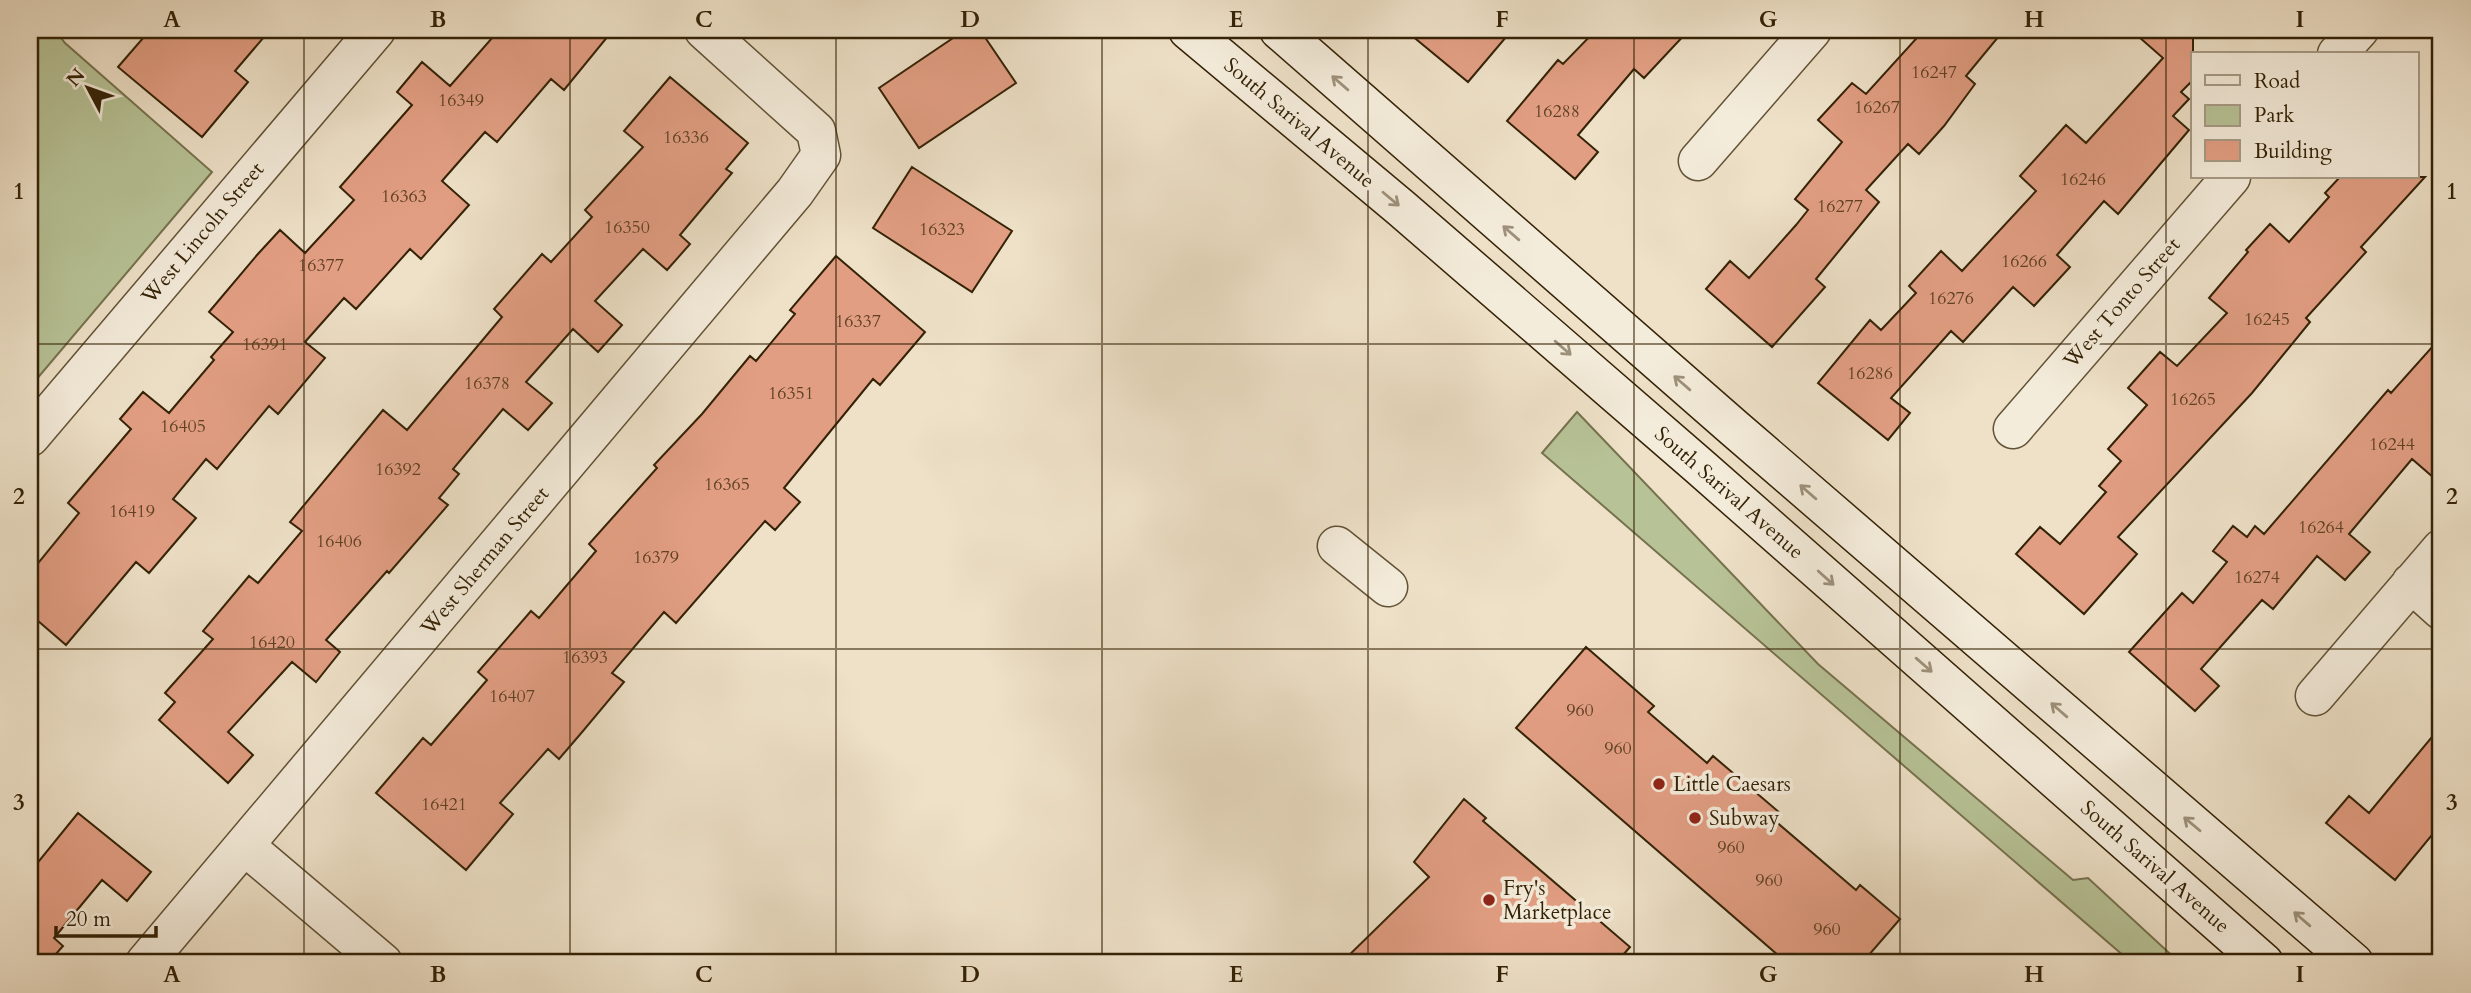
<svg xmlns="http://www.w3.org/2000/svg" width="2471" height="993" font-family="Cardo,serif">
	<rect width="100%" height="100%" fill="#eee1c8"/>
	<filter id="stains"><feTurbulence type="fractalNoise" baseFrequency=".00286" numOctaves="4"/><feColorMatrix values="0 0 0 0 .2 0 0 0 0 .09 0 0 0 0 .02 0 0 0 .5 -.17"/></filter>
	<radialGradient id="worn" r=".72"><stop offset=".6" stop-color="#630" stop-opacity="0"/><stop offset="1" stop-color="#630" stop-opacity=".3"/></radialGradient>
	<path fill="#b7c397" stroke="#76724e" stroke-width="2" d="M30,30H55L65,43L212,172L30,387Z
		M1577,412L1818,664L2073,880L2088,878L2180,963H2132L1542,453Z"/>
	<path fill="#e29e83" stroke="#342206" stroke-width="2" d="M150,30H270L235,71L248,82L202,137L118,67Z
		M499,30H613L564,90L551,79L497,142L485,132L442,181L469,205L421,259L410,249L356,309L344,298L305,342L325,358L278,414L269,406L217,469L206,459L173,499L196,518L149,573L136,562L66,645L30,614V573L79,513L68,503L131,429L120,419L143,392L169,413L214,360L211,357L233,332L209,312L257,255L280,230L305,253L354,200L340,187L412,105L397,92L422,62L450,86Z
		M965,30H980L1016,83L919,148L879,88Z
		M1405,30H1512L1468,82Z
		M1596,30H1689L1644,78L1634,69L1578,135L1598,152L1575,179L1507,121L1558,60L1563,64Z
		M1924,30H2004L1966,76L1975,84L1944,126L1919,154L1908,144L1866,190L1879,202L1816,279L1825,287L1772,347L1706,289L1730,261L1749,278L1796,225L1808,210L1795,199L1842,142L1818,120L1852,83L1866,94Z
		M2131,30H2193V86L2190,83L2181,92L2189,99L2173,116L2189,130L2118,214L2104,201L2070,240L2057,255L2070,267L2034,306L2013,287L1963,342L1951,331L1891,398L1910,413L1888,440L1818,383L1870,320L1881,330L1916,293L1909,286L1941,251L1962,271L2036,191L2020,176L2066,125L2086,143L2163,58Z
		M670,77L748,143L726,169L732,173L680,235L690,244L667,270L643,249L595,301L622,325L598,352L573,329L526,382L552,403L528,430L503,409L453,469L459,474L439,498L448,505L389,573L387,571L326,640L340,652L316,682L292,662L228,732L253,755L228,783L159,720L175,702L165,693L213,639L203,631L249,576L258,583L302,531L290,522L383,410L407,430L502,317L494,309L542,254L551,262L592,217L585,210L643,147L624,131Z
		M912,167L1012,231L972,292L873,228Z
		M2340,177H2425L2361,247L2366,252L2306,318L2310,322L2252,393L2118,537L2137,554L2084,614L2016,554L2040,527L2060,544L2106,492L2099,486L2121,461L2108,449L2147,405L2128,388L2160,352L2177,366L2227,313L2209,298L2248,252L2246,250L2270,224L2289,242L2329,197L2325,193Z
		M836,256L925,332L880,385L873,379L784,488L800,502L775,530L765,521L676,623L664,612L612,673L624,682L583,731L559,759L548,749L500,803L513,814L466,870L376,793L423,738L431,745L487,680L478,672L531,611L539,618L596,551L589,544L657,468L654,465L702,414L750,356L756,361L795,314L790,310Z
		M2441,337V484L2412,459L2349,534L2370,552L2345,580L2317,556L2273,609L2262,600L2201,669L2219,686L2195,711L2129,652L2182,593L2193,603L2227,562L2213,551L2233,526L2247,537L2255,526L2264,534L2388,390L2391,393Z
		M1586,647L1654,706L1648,712L1707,763L1713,756L1780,813L1774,820L1856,890L1860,885L1900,919L1862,963H1787L1516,728Z
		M2441,726V824L2395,880L2326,823L2349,796L2369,813Z
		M1464,799L1486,818L1483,821L1630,947L1616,963H1341L1429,877L1414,862Z
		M78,813L151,872L127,901L102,880L54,938L63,946L48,963H30V872Z"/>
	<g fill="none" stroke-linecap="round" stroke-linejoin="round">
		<defs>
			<path id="street" d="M2337,54L2359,30
				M1698,161L1812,30
				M2013,429L2231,177
				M30,437L376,30
				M1337,546L1388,587
				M2411,583L2441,610
				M2315,696L2441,549
				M245,846L383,963
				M145,963L795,192L821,155L816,131L704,30"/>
			<path id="secondary" d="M1188,30L1401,208L1699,466L2264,963
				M1279,30L1734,428L2354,963"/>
		</defs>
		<use href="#street" stroke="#625236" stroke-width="41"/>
		<use href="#secondary" stroke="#342206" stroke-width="41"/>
		<use href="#street" stroke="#f4ecdb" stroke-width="38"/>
		<use href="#secondary" stroke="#f4ecdb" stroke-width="38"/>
	</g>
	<defs><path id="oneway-shaft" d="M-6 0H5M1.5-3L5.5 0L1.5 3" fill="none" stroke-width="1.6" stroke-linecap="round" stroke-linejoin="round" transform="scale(1.75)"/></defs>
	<g stroke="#9e917b">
		<use href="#oneway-shaft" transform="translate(1340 83) rotate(-139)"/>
		<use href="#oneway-shaft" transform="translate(1391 199) rotate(40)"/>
		<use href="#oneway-shaft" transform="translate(1511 233) rotate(-139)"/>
		<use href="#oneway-shaft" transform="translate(1563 348) rotate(41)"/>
		<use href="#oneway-shaft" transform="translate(1682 383) rotate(-139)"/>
		<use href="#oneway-shaft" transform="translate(1808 492) rotate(-139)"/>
		<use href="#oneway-shaft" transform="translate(1826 578) rotate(42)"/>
		<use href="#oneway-shaft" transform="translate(1924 665) rotate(41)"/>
		<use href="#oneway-shaft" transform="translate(2059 710) rotate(-139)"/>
		<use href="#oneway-shaft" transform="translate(2192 824) rotate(-140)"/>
		<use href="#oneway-shaft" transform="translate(2302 919) rotate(-139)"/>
	</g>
	<path fill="none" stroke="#342206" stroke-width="2" stroke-opacity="0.55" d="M304,30V963M570,30V963M836,30V963M1102,30V963M1368,30V963M1634,30V963M1900,30V963M2166,30V963M30,344H2441M30,649H2441"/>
	<g fill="#8f2418" stroke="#f4ecdb" stroke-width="2.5">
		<circle cx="1659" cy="784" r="7"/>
		<circle cx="1695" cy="818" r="7"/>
		<circle cx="1489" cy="900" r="7"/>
	</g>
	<g text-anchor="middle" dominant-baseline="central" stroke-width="7" stroke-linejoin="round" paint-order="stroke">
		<g font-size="18" fill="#604125">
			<text x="1934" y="72">16247</text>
			<text x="461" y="100">16349</text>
			<text x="1877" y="107">16267</text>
			<text x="1557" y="111">16288</text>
			<text x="686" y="137">16336</text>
			<text x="2083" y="179">16246</text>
			<text x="404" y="196">16363</text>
			<text x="1840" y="206">16277</text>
			<text x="627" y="227">16350</text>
			<text x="942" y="229">16323</text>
			<text x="2024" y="261">16266</text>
			<text x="321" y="265">16377</text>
			<text x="1951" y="298">16276</text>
			<text x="2267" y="319">16245</text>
			<text x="858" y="321">16337</text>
			<text x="265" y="344">16391</text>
			<text x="1870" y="373">16286</text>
			<text x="487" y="383">16378</text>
			<text x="791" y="393">16351</text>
			<text x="2193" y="399">16265</text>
			<text x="183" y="426">16405</text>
			<text x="2392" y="444">16244</text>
			<text x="398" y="469">16392</text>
			<text x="727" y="484">16365</text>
			<text x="132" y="511">16419</text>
			<text x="2321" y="527">16264</text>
			<text x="339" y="541">16406</text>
			<text x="656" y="557">16379</text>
			<text x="2257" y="577">16274</text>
			<text x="272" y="642">16420</text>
			<text x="585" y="657">16393</text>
			<text x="512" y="696">16407</text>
			<text x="1580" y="710">960</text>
			<text x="1618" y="748">960</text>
			<text x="444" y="804">16421</text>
			<text x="1731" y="847">960</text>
			<text x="1769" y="880">960</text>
			<text x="1827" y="929">960</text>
		</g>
		<g font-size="21" fill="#342206" stroke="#f4ecdb">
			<text transform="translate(1299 123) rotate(40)">South Sarival Avenue</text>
			<text transform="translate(203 233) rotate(-50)">West Lincoln Street</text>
			<text transform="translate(2122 303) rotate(-49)">West Tonto Street</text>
			<text transform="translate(1729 493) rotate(41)">South Sarival Avenue</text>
			<text transform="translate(485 561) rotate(-50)">West Sherman Street</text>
			<text transform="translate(2155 867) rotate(41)">South Sarival Avenue</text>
		</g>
		<g font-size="21" fill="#342206" stroke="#f4ecdb" text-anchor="start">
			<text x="1673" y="784">Little Caesars</text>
			<text x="1709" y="818">Subway</text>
			<text x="1503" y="888">Fry's<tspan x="1503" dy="24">Marketplace</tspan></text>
		</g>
	</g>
	<rect width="2471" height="993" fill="none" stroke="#eee1c8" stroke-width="77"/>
	<rect x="2191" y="52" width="228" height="126" fill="#f4ecdb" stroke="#a79b86" stroke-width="2"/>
	<rect x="2205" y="75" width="35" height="10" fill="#f4ecdb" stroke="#a79b86" stroke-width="2"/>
	<text x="2254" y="88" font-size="21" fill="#342206">Road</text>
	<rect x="2205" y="105" width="35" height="21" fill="#b7c397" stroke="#a79b86" stroke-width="2"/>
	<text x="2254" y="122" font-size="21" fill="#342206">Park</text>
	<rect x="2205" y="140" width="35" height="21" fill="#e29e83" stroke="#a79b86" stroke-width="2"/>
	<text x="2254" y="158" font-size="21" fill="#342206">Building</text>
	<g transform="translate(88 88) rotate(311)" stroke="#f4ecdb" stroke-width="5" paint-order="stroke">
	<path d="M0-5L12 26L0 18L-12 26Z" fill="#342206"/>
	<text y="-10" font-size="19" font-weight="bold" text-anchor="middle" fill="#342206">N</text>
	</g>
	<path d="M56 926v10h100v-10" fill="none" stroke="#342206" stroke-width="3.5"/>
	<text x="66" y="926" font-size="21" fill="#342206" stroke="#f4ecdb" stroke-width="5" paint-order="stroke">20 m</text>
	<rect x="38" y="38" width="2394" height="916" fill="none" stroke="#342206" stroke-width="2.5"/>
	<g font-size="23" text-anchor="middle" font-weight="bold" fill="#342206">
		<text x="172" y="27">A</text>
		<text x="438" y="27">B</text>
		<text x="704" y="27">C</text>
		<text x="970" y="27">D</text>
		<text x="1236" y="27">E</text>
		<text x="1502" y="27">F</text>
		<text x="1768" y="27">G</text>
		<text x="2034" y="27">H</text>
		<text x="2300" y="27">I</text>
		<text x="19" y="199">1</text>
		<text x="2452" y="199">1</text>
		<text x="19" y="504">2</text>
		<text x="2452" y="504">2</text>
		<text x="19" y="810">3</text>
		<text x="2452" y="810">3</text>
		<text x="172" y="982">A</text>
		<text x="438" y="982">B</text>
		<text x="704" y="982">C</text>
		<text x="970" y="982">D</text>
		<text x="1236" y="982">E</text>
		<text x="1502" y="982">F</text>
		<text x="1768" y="982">G</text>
		<text x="2034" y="982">H</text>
		<text x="2300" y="982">I</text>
	</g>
	<rect width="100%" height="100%" filter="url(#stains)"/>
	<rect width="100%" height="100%" fill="url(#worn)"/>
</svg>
